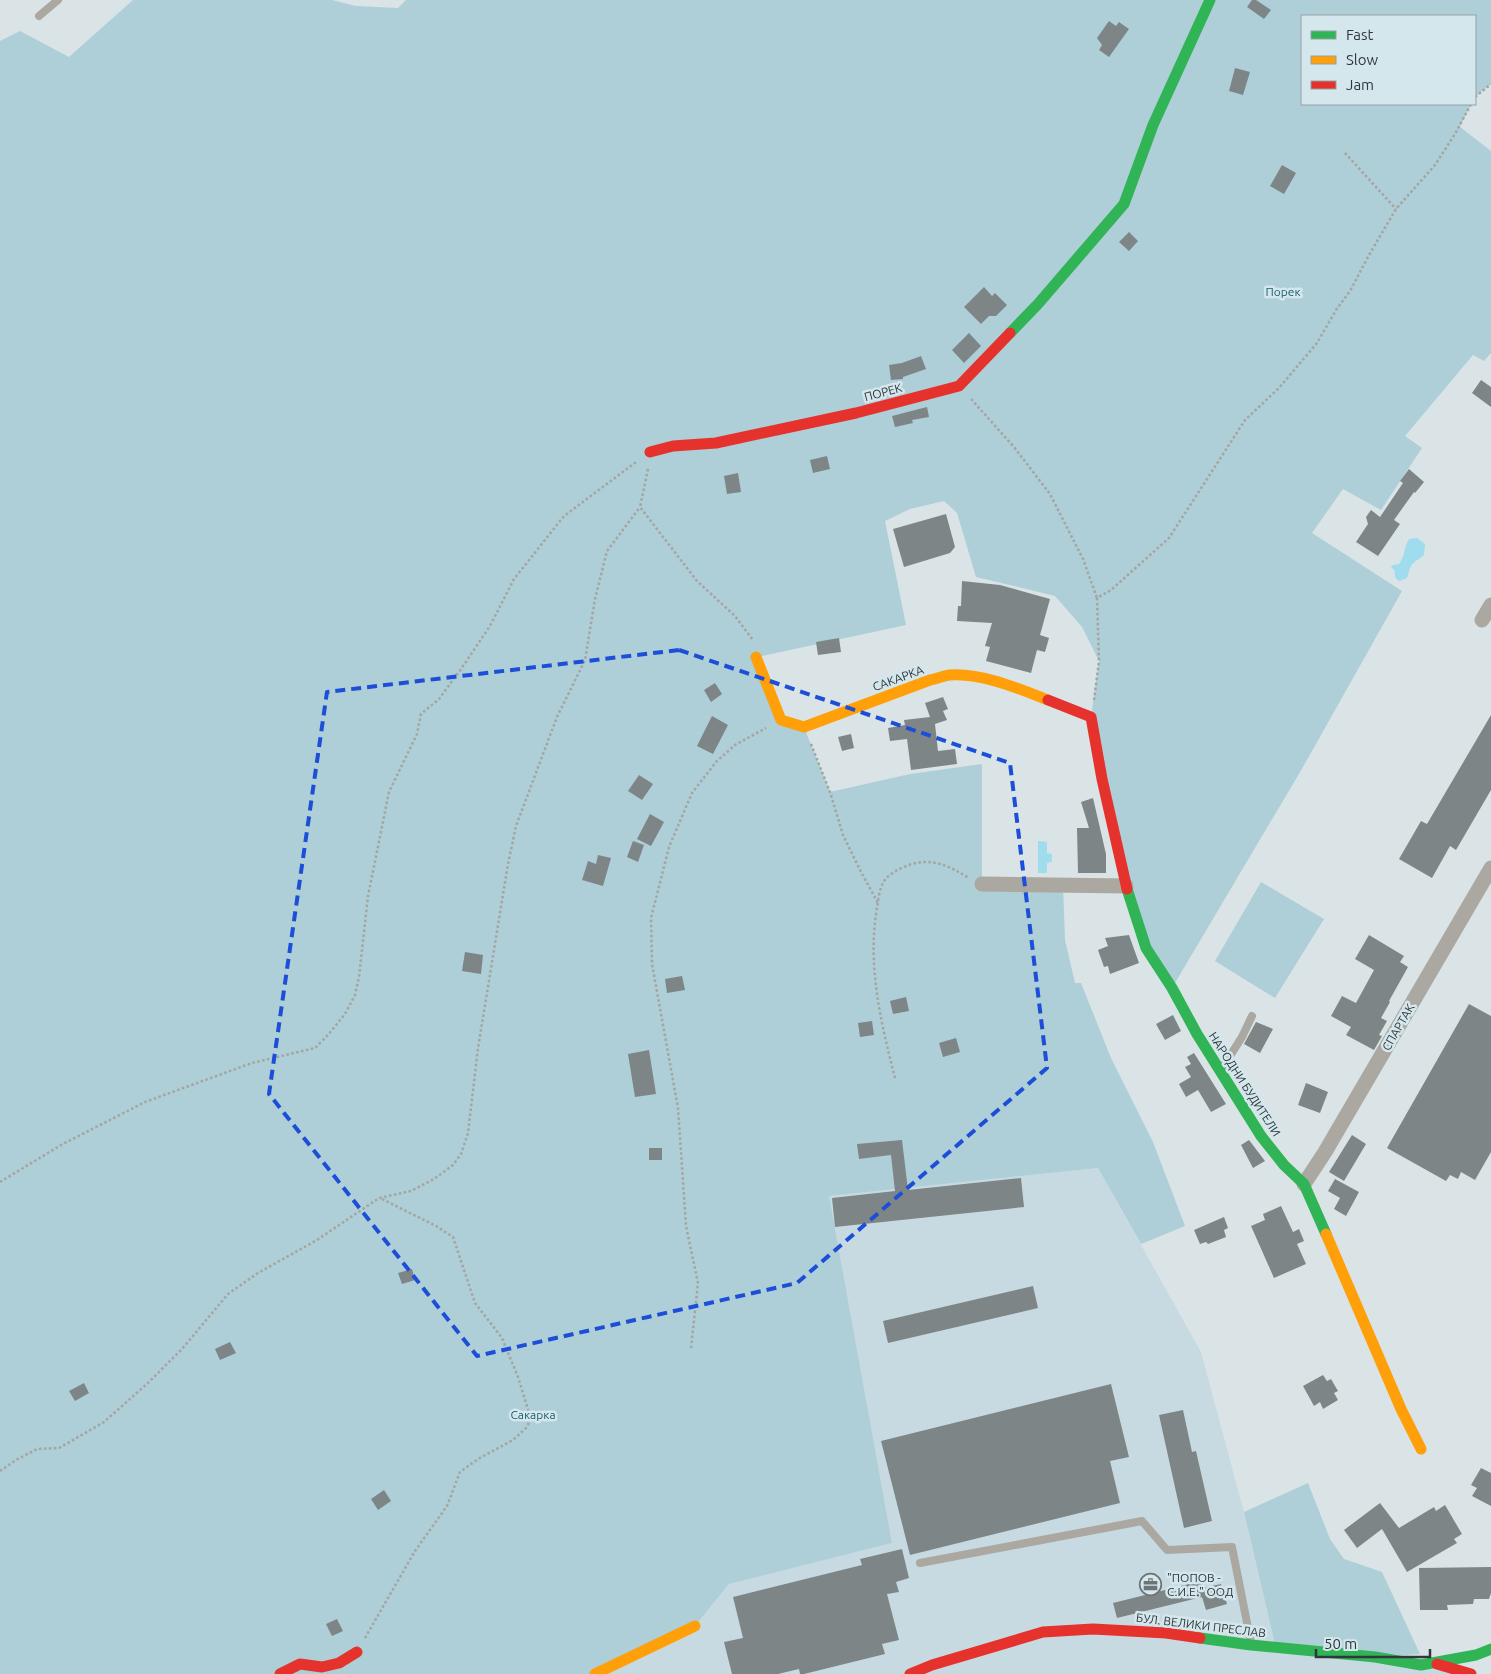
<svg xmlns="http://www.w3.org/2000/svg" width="1491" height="1674" font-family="Ubuntu,sans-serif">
	<rect width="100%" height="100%" fill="#dae4e7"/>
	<path fill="#c8dae1" d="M1098,1168L1201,1352L1244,1512L1276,1647L1471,1674H596L695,1626L729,1584L892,1543L828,1196Z"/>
	<path fill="#aeced8" d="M133,0H332L356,6L398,8L406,0H1491V84L1475,97V16H1302V104H1471L1460,127L1491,151V353L1484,361L1473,355L1405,436L1422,448L1381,510L1343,489L1312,533L1402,591L1303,767L1172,988L1146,948L1091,717L1099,661L1082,627L1055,596L976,577L957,513L944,501L910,509L885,521L906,625L757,657L780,720L804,727L830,792L910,774L982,764V884L1063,885L1065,940L1075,983H1081L1111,1058L1153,1142L1185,1226L1141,1244L1098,1168L829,1196L892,1543L729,1584L695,1626L595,1674H0V41L20,31L69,57Z
		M1261,882L1324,919L1275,998L1215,961Z
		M1308,1483L1330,1539L1344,1559L1382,1572L1420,1654L1375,1657L1276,1648L1244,1512Z"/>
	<path fill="#9edcee" d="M1417,538L1425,544L1424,555C1411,565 1412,561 1407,578L1400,581C1395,579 1394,576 1395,571L1391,567L1393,565L1399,564C1405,556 1404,547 1409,539Z
		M1038,841L1047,842V853L1052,854V862L1047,863V873H1038Z"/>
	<path fill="#7e8587" d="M1252,0H1256L1271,10L1264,19L1247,7Z
		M1109,21L1116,26L1119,22L1129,29L1109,57L1099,50L1102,45L1097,38Z
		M1235,68L1250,72L1243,95L1229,91Z
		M1282,165L1296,173L1284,194L1270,186Z
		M1129,232L1138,241L1129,251L1119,242Z
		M984,287L992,296L995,293L1007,305L996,316H989L981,324L964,307Z
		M969,333L981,346L964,363L952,350Z
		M921,356L926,369L903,377V379L891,380L889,365L902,363Z
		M1481,380L1491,387V407L1472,393Z
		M927,407L929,417L912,420L913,423L895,427L892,416Z
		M827,456L830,469L813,473L810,460Z
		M1409,469L1424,482L1415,493L1414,492L1394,520L1400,524L1378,556L1356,542L1368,524L1366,517L1371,510L1380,517L1403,483L1400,481Z
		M738,473L741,492L727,494L724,476Z
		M946,514L955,547L950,553L904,567L893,529Z
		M962,581L1000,585L1050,599L1040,635L1049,638L1045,652L1037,650L1031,673L986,661L990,647L985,646L992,623L957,621L958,606H961Z
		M839,638L841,652L818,655L816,642Z
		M715,683L722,694L711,702L704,690Z
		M943,697L948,709L943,711L947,720L935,724L938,751L955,749L957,764L911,770L907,739L890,741L888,728L905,725L904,720L930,717L925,703Z
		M1491,715V790L1456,850L1450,846L1432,878L1399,859L1421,821L1427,824Z
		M712,716L728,725L713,754L697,746Z
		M851,734L854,748L842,751L838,737Z
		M639,775L653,784L642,800L628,791Z
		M1093,798L1106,854V873H1078L1077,828H1089L1081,802Z
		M650,814L664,822L651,846L637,839Z
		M633,841L644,845L638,862L627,857Z
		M598,855L611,858L603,886L582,880L588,861L596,864Z
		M1129,935L1139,963L1110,974L1108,966L1104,967L1098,950L1108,946L1105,938Z
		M1369,935L1404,956L1400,962L1408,967L1389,1001L1390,1002L1381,1018L1387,1021L1379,1035L1382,1036L1374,1050L1346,1035L1351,1027L1331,1016L1342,996L1356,1003L1374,970L1355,959Z
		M465,952L483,955L481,974L462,971Z
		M682,976L685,990L667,993L665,979Z
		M906,997L909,1011L893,1014L890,1001Z
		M1469,1004L1491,1016V1152L1475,1180L1461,1172L1458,1179L1450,1175L1446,1181L1387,1148Z
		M1173,1015L1181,1031L1165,1040L1156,1024Z
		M872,1021L874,1035L860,1037L858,1023Z
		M1256,1022L1273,1029L1260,1053L1244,1044Z
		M956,1038L960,1052L943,1057L939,1043Z
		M649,1050L656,1094L635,1097L628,1054Z
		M1194,1053L1226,1104L1211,1112L1198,1090L1186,1097L1179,1084L1191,1077L1185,1067L1191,1064L1187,1057Z
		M1306,1083L1328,1092L1320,1113L1298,1105Z
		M1352,1135L1366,1144L1344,1181L1329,1172Z
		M902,1140L908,1190L1021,1178L1024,1207L835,1227L832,1198L895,1191L891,1155L859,1159L857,1144Z
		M1249,1140L1265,1161L1253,1168L1241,1145Z
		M649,1148H662V1160H649Z
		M1335,1179L1359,1192L1346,1216L1334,1209L1340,1198L1328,1191Z
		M1281,1206L1293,1232L1299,1229L1304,1241L1297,1244L1306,1264L1274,1278L1251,1226L1265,1220L1263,1214Z
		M1224,1217L1228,1228L1224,1230L1226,1237L1208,1244L1206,1242L1200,1244L1194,1230Z
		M412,1269L415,1280L402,1284L398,1273Z
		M1033,1286L1038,1308L888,1343L883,1321Z
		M230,1342L236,1353L220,1360L215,1349Z
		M1323,1375L1327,1381L1331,1379L1338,1391L1334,1393L1338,1400L1323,1409L1320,1402L1314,1406L1303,1386Z
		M84,1383L89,1393L75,1401L69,1391Z
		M1111,1384L1129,1457L1110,1461L1120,1503L910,1555L881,1441Z
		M1183,1410L1192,1452L1196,1451L1212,1521L1184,1528L1159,1415Z
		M1481,1468L1491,1473V1506L1472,1496L1477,1488L1471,1485Z
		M384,1490L391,1501L378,1510L371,1499Z
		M1380,1503L1399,1528L1434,1507L1436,1511L1445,1505L1462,1534L1454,1539L1457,1543L1407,1572L1382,1529L1357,1548L1344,1530Z
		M902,1549L909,1578L896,1582L899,1592L887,1594L899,1640L882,1644L885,1654L804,1674H800L799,1669L778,1674H732L724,1642L743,1638L733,1597L862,1565L860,1559Z
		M1491,1567V1593L1489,1599H1474L1473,1604L1447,1605L1448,1610H1420L1419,1568Z
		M1201,1581L1203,1588L1221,1584L1227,1604L1206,1610L1202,1597L1117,1618L1113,1603Z
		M337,1619L343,1631L332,1636L326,1624Z"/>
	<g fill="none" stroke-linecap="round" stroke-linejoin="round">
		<path stroke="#a4a5a0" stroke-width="2.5" stroke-dasharray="2.5 2.5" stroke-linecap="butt" d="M1475,97L1491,84
			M1345,153L1396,209
			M971,399L1014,447L1050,494L1083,559L1097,598
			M648,469L640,507L697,581L735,616L753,640
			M1094,700L1099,661L1097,598L1111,590L1169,538L1245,420L1279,388L1317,343L1336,310L1350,291L1369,255L1396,209L1435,165L1455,134L1471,104
			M811,744L830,792L843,835L861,872L878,903
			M895,1078C881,1023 867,965 877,908C878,901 879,892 882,885C886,875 898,869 909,865C932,857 949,866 969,878
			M0,1182L61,1145L145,1102L252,1063L315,1048L328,1035L345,1014L355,995L359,977L368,896L389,792L417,734L421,714L439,699L461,669L490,626L514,579L564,516L636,462
			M691,1348L698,1283L686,1226L678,1108L652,964L651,918L669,847L692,793L716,762L735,745L766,728
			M0,1471L16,1460L37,1449L59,1448L104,1422L148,1383L182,1349L228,1294L258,1273L317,1240L379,1198L411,1191L434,1179L453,1165L461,1154L468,1133L478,1048L508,864L516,826L557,717L585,660L595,599L607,551L640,507
			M365,1638L415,1551L447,1506L460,1472L478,1459L513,1440L526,1428L531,1419L518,1377L502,1338L475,1303L453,1237L436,1226L380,1198"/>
		<path stroke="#aaa8a0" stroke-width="8" d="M39,16L58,0
			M1221,1070L1242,1037L1252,1016
			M920,1563L1142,1521L1167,1550L1232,1547L1251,1643"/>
		<path stroke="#aaa8a0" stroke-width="15" d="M1482,620L1491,605
			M982,884L1126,886
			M1304,1184L1325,1152L1491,868"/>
		<path stroke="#30b455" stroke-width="11" d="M1010,333L1038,304L1124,204L1153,125L1210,0
			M1127,889L1146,948L1172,988L1197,1034L1261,1136L1284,1165L1304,1184L1326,1234
			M1200,1638L1251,1645L1375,1657L1421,1665L1476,1655L1491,1649"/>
		<path stroke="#ff9f0a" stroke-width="11" d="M756,657L781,720L804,727L930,680C936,679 943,676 949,675C980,672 1020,689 1048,700
			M1326,1234L1401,1409L1421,1449
			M595,1674L695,1626"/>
		<path stroke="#e5322d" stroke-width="11" d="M650,452L673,446L716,443L856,413L959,386L1010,333
			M1048,700L1091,717L1102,779L1127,889
			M1437,1664L1471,1674
			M280,1674L300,1664L322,1667L339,1663L357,1652
			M910,1674L932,1665L1043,1632L1093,1629L1166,1633L1200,1638"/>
	</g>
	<path fill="none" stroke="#1d4ed8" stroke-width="4" stroke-dasharray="10 6" stroke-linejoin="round" d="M679,650L1010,763L1047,1068L797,1283L477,1356L269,1094L327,692Z"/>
	<defs>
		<symbol id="office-ring" viewBox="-11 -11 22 22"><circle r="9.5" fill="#d4e7ed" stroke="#6c7477" stroke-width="1.5"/><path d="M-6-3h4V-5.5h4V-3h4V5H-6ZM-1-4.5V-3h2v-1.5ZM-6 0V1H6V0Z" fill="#6c7477"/></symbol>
	</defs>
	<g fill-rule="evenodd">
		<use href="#office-ring" x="1138" y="1572" width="25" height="25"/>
	</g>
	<g text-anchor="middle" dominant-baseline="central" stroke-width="5" stroke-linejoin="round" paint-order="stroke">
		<g font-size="12" fill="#1a5d6f" stroke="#d4e7ed">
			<text x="1283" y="291">Порек</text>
			<text x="533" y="1414">Сакарка</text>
		</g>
		<g font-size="12" fill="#31383b" stroke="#d4e7ed">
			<text transform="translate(883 392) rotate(-15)">ПОРЕК</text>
			<text transform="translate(898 678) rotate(-20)">САКАРКА</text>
			<text transform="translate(1398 1027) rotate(-60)">СПАРТАК</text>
			<text transform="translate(1245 1084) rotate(57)">НАРОДНИ БУДИТЕЛИ</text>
			<text transform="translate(1201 1625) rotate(7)">БУЛ. ВЕЛИКИ ПРЕСЛАВ</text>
		</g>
		<g font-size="12" fill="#31383b" stroke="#d4e7ed" text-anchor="start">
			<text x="1167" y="1577">"ПОПОВ -<tspan x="1167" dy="14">С.И.Е." ООД</tspan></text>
		</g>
	</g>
	<rect x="1301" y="15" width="175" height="90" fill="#d4e7ed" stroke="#93a1a6"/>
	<rect x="1311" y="31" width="25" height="8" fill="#30b455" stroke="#93a1a6"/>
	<text x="1346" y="40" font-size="15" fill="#31383b">Fast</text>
	<rect x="1311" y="56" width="25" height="8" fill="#ff9f0a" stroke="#93a1a6"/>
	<text x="1346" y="65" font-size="15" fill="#31383b">Slow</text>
	<rect x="1311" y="81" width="25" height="8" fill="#e5322d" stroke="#93a1a6"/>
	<text x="1346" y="90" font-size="15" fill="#31383b">Jam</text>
	<path d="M1316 1649v8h114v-8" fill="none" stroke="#31383b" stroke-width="2.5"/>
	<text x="1324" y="1649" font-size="15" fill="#31383b" stroke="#d4e7ed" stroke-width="4" paint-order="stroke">50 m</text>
</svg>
